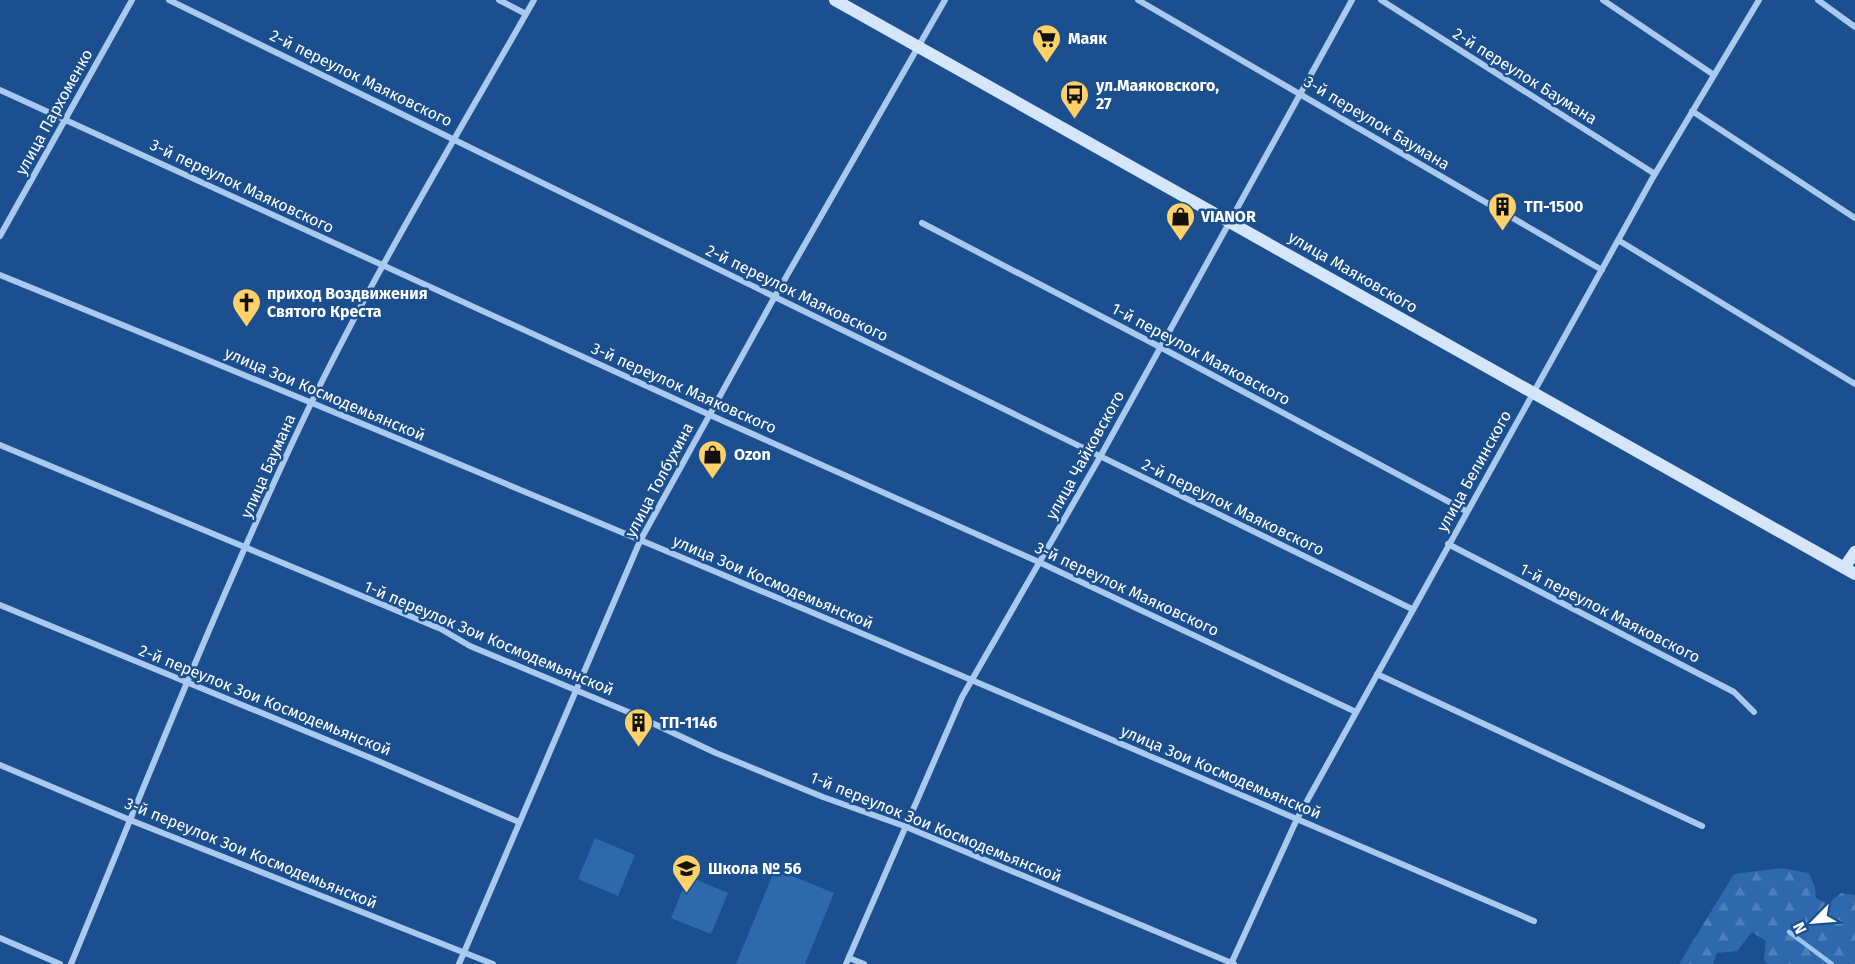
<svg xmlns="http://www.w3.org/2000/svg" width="1855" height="964" font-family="'Fira Sans',sans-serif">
	<defs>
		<pattern id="forest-firs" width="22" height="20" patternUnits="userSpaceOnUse" patternTransform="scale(1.5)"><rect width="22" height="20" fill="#2e69ad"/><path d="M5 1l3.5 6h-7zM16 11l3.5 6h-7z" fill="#4d80b9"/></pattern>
	</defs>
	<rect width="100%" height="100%" fill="#1b4f8f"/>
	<path fill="#2e69ad" d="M595,838L635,855L618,896L578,879Z
		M775,869L834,893L805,964H736Z
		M688,876L728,893L711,934L671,918Z"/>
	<path fill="url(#forest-firs)" d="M1781,868L1809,873L1815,887L1816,898L1828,904L1841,893L1855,895V964H1767L1764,960L1766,941L1752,932L1737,951L1717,953L1713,964H1679L1734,874Z"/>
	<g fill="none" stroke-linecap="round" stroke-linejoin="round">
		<path stroke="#9cc4f0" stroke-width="4.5" d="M1789,932L1832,964"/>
		<path stroke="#a9c9ee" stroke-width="6" d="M169,0L1412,609
			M499,0L526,14
			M1138,0L1602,270
			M1381,0L1655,174
			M1603,0L1714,75
			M1818,0L1855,27
			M0,90L710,415L1041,563L1356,712
			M1692,111L1855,218
			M922,223L1160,347L1466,511
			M0,236L132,0
			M1618,240L1855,384
			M0,275C514,484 1024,701 1534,921
			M0,445L441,629L470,646L633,714L716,753L823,797L904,826L1234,964
			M1448,544L1734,692L1754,712
			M0,605L378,761L519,822
			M1377,674L1702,826
			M0,765L130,820L493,964
			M0,938L60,964
			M849,958L864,964
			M71,964C146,782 219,598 303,420C372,276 455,139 534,0
			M459,964L640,541L774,298L945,0
			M846,964L962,697L1100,457L1352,0
			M1231,964L1297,819L1652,179L1759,0"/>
		<path stroke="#d6e6fa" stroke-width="12" d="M835,0L1855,574
			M1844,568L1855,552"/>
	</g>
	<defs>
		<symbol id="supermarket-pin" viewBox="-11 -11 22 30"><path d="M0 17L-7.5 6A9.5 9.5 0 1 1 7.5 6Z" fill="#ffd166" stroke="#1b4f8f"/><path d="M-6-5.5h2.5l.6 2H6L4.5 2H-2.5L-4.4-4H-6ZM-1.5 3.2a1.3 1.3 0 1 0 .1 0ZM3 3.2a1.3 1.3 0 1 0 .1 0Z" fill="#111"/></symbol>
		<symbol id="bus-pin" viewBox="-11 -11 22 30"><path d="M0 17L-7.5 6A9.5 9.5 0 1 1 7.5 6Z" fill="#ffd166" stroke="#1b4f8f"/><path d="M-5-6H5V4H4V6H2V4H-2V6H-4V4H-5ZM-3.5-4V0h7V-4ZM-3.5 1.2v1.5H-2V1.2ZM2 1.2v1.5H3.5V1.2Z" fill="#111"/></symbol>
		<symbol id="building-pin" viewBox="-11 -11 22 30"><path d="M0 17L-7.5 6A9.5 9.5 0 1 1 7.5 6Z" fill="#ffd166" stroke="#1b4f8f"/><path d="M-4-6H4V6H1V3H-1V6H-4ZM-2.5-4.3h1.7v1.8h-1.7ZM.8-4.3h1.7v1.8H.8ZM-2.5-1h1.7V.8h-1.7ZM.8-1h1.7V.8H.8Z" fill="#111"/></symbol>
		<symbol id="shop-pin" viewBox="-11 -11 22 30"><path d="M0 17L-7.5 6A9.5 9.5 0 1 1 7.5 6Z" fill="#ffd166" stroke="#1b4f8f"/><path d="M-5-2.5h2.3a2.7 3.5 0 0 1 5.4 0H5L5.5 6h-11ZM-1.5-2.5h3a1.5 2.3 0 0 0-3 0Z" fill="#111"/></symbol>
		<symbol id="church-pin" viewBox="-11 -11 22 30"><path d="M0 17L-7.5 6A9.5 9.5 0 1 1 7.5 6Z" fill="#ffd166" stroke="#1b4f8f"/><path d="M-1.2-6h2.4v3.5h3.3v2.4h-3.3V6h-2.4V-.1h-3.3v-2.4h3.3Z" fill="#111"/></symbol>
		<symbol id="school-pin" viewBox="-11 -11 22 30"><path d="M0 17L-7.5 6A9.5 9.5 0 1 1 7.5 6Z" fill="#ffd166" stroke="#1b4f8f"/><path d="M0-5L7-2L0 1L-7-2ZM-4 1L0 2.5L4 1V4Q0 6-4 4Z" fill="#111"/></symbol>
	</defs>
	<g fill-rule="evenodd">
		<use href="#supermarket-pin" x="1030" y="22" width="33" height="45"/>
		<use href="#bus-pin" x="1058" y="78" width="33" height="45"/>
		<use href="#building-pin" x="1486" y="190" width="33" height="45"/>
		<use href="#shop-pin" x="1164" y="200" width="33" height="45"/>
		<use href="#church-pin" x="230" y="286" width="33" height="45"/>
		<use href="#shop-pin" x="696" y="438" width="33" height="45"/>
		<use href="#building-pin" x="622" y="706" width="33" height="45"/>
		<use href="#school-pin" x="670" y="852" width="33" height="45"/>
	</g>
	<g text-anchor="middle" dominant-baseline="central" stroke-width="5" stroke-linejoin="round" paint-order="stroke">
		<g font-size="16" font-weight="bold" fill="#fff" stroke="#1b4f8f" text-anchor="start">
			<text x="1068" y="38">Маяк</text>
			<text x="1096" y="85">ул.Маяковского,<tspan x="1096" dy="18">27</tspan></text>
			<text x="1524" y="206">ТП-1500</text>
			<text x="1201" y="216">VIANOR</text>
			<text x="267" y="293">приход Воздвижения<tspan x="267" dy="18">Святого Креста</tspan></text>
			<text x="734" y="454">Ozon</text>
			<text x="660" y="722">ТП-1146</text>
			<text x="708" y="868">Школа № 56</text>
		</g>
		<g font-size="16" fill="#fff" stroke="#1b4f8f">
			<text transform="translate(1525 76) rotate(32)">2-й переулок Баумана</text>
			<text transform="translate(361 78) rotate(26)">2-й переулок Маяковского</text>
			<text transform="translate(54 112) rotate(-61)">улица Пархоменко</text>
			<text transform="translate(1377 123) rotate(31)">3-й переулок Баумана</text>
			<text transform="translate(242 186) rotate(25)">3-й переулок Маяковского</text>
			<text transform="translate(1353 272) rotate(30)">улица Маяковского</text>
			<text transform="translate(797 293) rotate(26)">2-й переулок Маяковского</text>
			<text transform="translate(1201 354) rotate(28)">1-й переулок Маяковского</text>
			<text transform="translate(684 388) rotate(24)">3-й переулок Маяковского</text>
			<text transform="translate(325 394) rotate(23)">улица Зои Космодемьянской</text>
			<text transform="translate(1085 455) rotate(-61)">улица Чайковского</text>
			<text transform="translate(268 466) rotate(-66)">улица Баумана</text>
			<text transform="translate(1474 471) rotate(-61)">улица Белинского</text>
			<text transform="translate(659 480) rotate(-62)">улица Толбухина</text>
			<text transform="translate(1233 507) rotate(26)">2-й переулок Маяковского</text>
			<text transform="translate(773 582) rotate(23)">улица Зои Космодемьянской</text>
			<text transform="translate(1127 589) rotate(25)">3-й переулок Маяковского</text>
			<text transform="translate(1610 613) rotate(27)">1-й переулок Маяковского</text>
			<text transform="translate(489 638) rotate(23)">1-й переулок Зои Космодемьянской</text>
			<text transform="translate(265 700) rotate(22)">2-й переулок Зои Космодемьянской</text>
			<text transform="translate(1221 772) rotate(23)">улица Зои Космодемьянской</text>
			<text transform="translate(936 827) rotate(22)">1-й переулок Зои Космодемьянской</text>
			<text transform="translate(251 853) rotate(22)">3-й переулок Зои Космодемьянской</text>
		</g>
	</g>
	<g transform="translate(1813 922) rotate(245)" stroke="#1b4f8f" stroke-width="4.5" paint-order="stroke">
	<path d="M0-4.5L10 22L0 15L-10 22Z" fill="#ffffff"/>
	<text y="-9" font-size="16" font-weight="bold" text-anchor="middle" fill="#ffffff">N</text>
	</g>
</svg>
